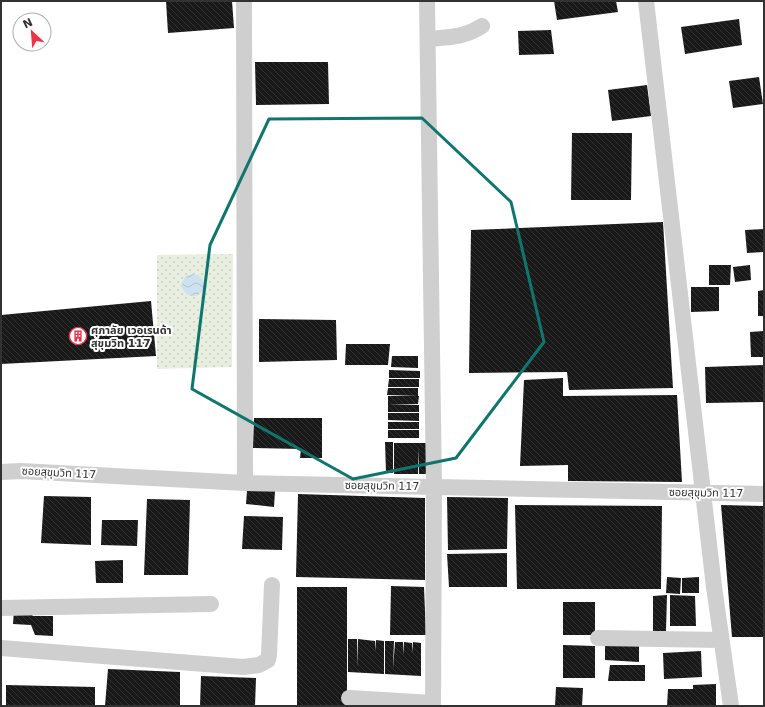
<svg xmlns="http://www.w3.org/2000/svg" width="765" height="707" font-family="'DejaVu Sans','Noto Sans Thai',sans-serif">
	<defs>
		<pattern id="garden-dots" width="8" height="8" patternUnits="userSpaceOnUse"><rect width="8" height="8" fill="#e8eee0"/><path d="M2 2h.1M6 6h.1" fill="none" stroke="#c7cdc1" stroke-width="1.8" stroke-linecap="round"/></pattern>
		<pattern id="water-waves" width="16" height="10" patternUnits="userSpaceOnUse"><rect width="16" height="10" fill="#cde2ee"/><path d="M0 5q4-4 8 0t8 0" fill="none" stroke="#b0c2cd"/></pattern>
		<pattern id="building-back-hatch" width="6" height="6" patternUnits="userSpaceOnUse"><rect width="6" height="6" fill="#191919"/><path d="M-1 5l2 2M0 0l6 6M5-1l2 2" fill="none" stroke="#323232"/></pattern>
	</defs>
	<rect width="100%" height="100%" fill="#fff"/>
	<path fill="url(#garden-dots)" d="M233,254L232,367L157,369V255Z"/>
	<path fill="url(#water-waves)" d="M182 285a11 11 0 1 1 22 0a11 11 0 1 1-22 0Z"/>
	<path fill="url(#building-back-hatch)" d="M166,1H232L234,28L168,33Z
		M554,1H616L618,12L557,20Z
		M739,19L742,45L685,54L681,27Z
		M551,30L554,54L519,55L518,31Z
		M255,62H328L329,104L256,105Z
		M759,77L763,104L733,108L729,81Z
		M647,85L651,116L612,121L608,90Z
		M572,133H632L631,200H571Z
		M663,222L673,388L569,390L567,372L469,373L471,230Z
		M764,229V252L747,253L745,230Z
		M709,265H731L730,285H709Z
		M750,265L751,280L735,282L733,267Z
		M691,287H719V311L691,312Z
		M764,290V316H758V291Z
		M151,301L156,356L1,364V315Z
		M259,319L336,320L337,360L259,362Z
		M764,331V357H751L750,332Z
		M346,344H390L388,365H345Z
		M392,356H418V368L391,367Z
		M764,365V402L706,403L705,367Z
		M389,370L420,371V378H389Z
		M563,378V396L677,395L682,482L568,481V465L520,466L524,380Z
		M389,379H419V387H388Z
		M388,388H418V396L387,395Z
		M388,396H419L418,404H388Z
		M388,404L419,405V412H388Z
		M388,413H419V421L388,420Z
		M254,418H322V458H300L301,449L253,448Z
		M388,422H419V429H388Z
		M388,430H419V438H388Z
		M385,442H393V473H386Z
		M394,443H426V474H419L418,448V474H394Z
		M247,491H275L274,507L246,504Z
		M298,494L425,498V580L296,577Z
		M44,496L91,497V545L41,543Z
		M447,497L508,498L507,549L448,550Z
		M147,499L190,500L188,575H144Z
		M515,505L662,506L661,589H517Z
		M721,505L764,506V637H732Z
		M244,516L283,517L282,550L242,549Z
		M102,520H138L137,546L101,545Z
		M507,553V587H449L447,554Z
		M123,560V583H96L95,561Z
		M667,577L681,578L680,594L666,593Z
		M699,577V593H682V578Z
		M391,586L424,587L426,635H390Z
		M297,587H347V706H297Z
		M667,595L666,631L653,632V596Z
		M670,595L695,596L696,626H670Z
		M563,602H595V635H563Z
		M14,610H28L33,616H53V636L35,635L31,625L13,624Z
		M348,639H357V667L358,639L375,641V651L376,640L384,641V674L348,672Z
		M385,641H394L393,669L395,642H403V655L404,642L412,643V653L413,642L421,643V676L385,674Z
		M605,644L639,645V662L605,660Z
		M563,645L595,646V678H563Z
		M701,651L702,677L664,679L663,653Z
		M610,665H645V681H608Z
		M108,669L180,672V706H105Z
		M201,676L256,678L255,706H200Z
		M716,684V706H667L668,689H693V685Z
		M6,685L95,687V706H6Z
		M556,687L583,688L582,706H555Z"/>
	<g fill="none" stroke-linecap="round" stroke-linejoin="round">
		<path stroke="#cfcfcf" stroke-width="16" d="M244,1L245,483
			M427,1L434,487L433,706
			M646,1L714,587L731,706
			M428,39C449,37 463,38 482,26
			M1,472L21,471L245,483L764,494
			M1,608L211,604
			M598,638L721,640
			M1,648L243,667L259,665L268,660L269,655L272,585
			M349,698L433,703"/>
	</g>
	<path fill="none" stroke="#0f766e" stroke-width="3" stroke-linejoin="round" d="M422,118L511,202L544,342L456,458L353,479L192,389L210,245L269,119Z"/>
	<defs>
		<symbol id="building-ring" viewBox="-11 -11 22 22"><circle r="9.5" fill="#fff" stroke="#e93449" stroke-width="1.5"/><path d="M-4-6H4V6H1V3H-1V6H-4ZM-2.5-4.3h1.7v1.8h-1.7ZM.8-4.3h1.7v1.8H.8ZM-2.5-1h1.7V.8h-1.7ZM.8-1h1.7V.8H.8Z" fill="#e93449"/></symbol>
	</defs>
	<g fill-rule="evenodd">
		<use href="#building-ring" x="68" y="326" width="20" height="20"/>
	</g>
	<g text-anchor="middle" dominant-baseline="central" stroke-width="4" stroke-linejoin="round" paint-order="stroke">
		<g font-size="11" font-weight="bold" fill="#323232" stroke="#fff" text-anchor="start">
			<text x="91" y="330">ศุภาลัย เวอเรนด้า<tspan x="91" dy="13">สุขุมวิท 117</tspan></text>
		</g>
		<g font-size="11" fill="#323232" stroke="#fff">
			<text transform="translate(59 473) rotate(3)">ซอยสุขุมวิท 117</text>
			<text transform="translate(382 486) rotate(1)">ซอยสุขุมวิท 117</text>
			<text transform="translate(706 493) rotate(1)">ซอยสุขุมวิท 117</text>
		</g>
	</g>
	<rect width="765" height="707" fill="none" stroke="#323232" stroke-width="4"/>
	<g transform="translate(32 32) rotate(334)"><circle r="19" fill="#ffffff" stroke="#adadad"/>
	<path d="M0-3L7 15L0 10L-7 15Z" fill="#e93449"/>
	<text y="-6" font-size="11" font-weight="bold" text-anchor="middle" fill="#323232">N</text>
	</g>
</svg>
